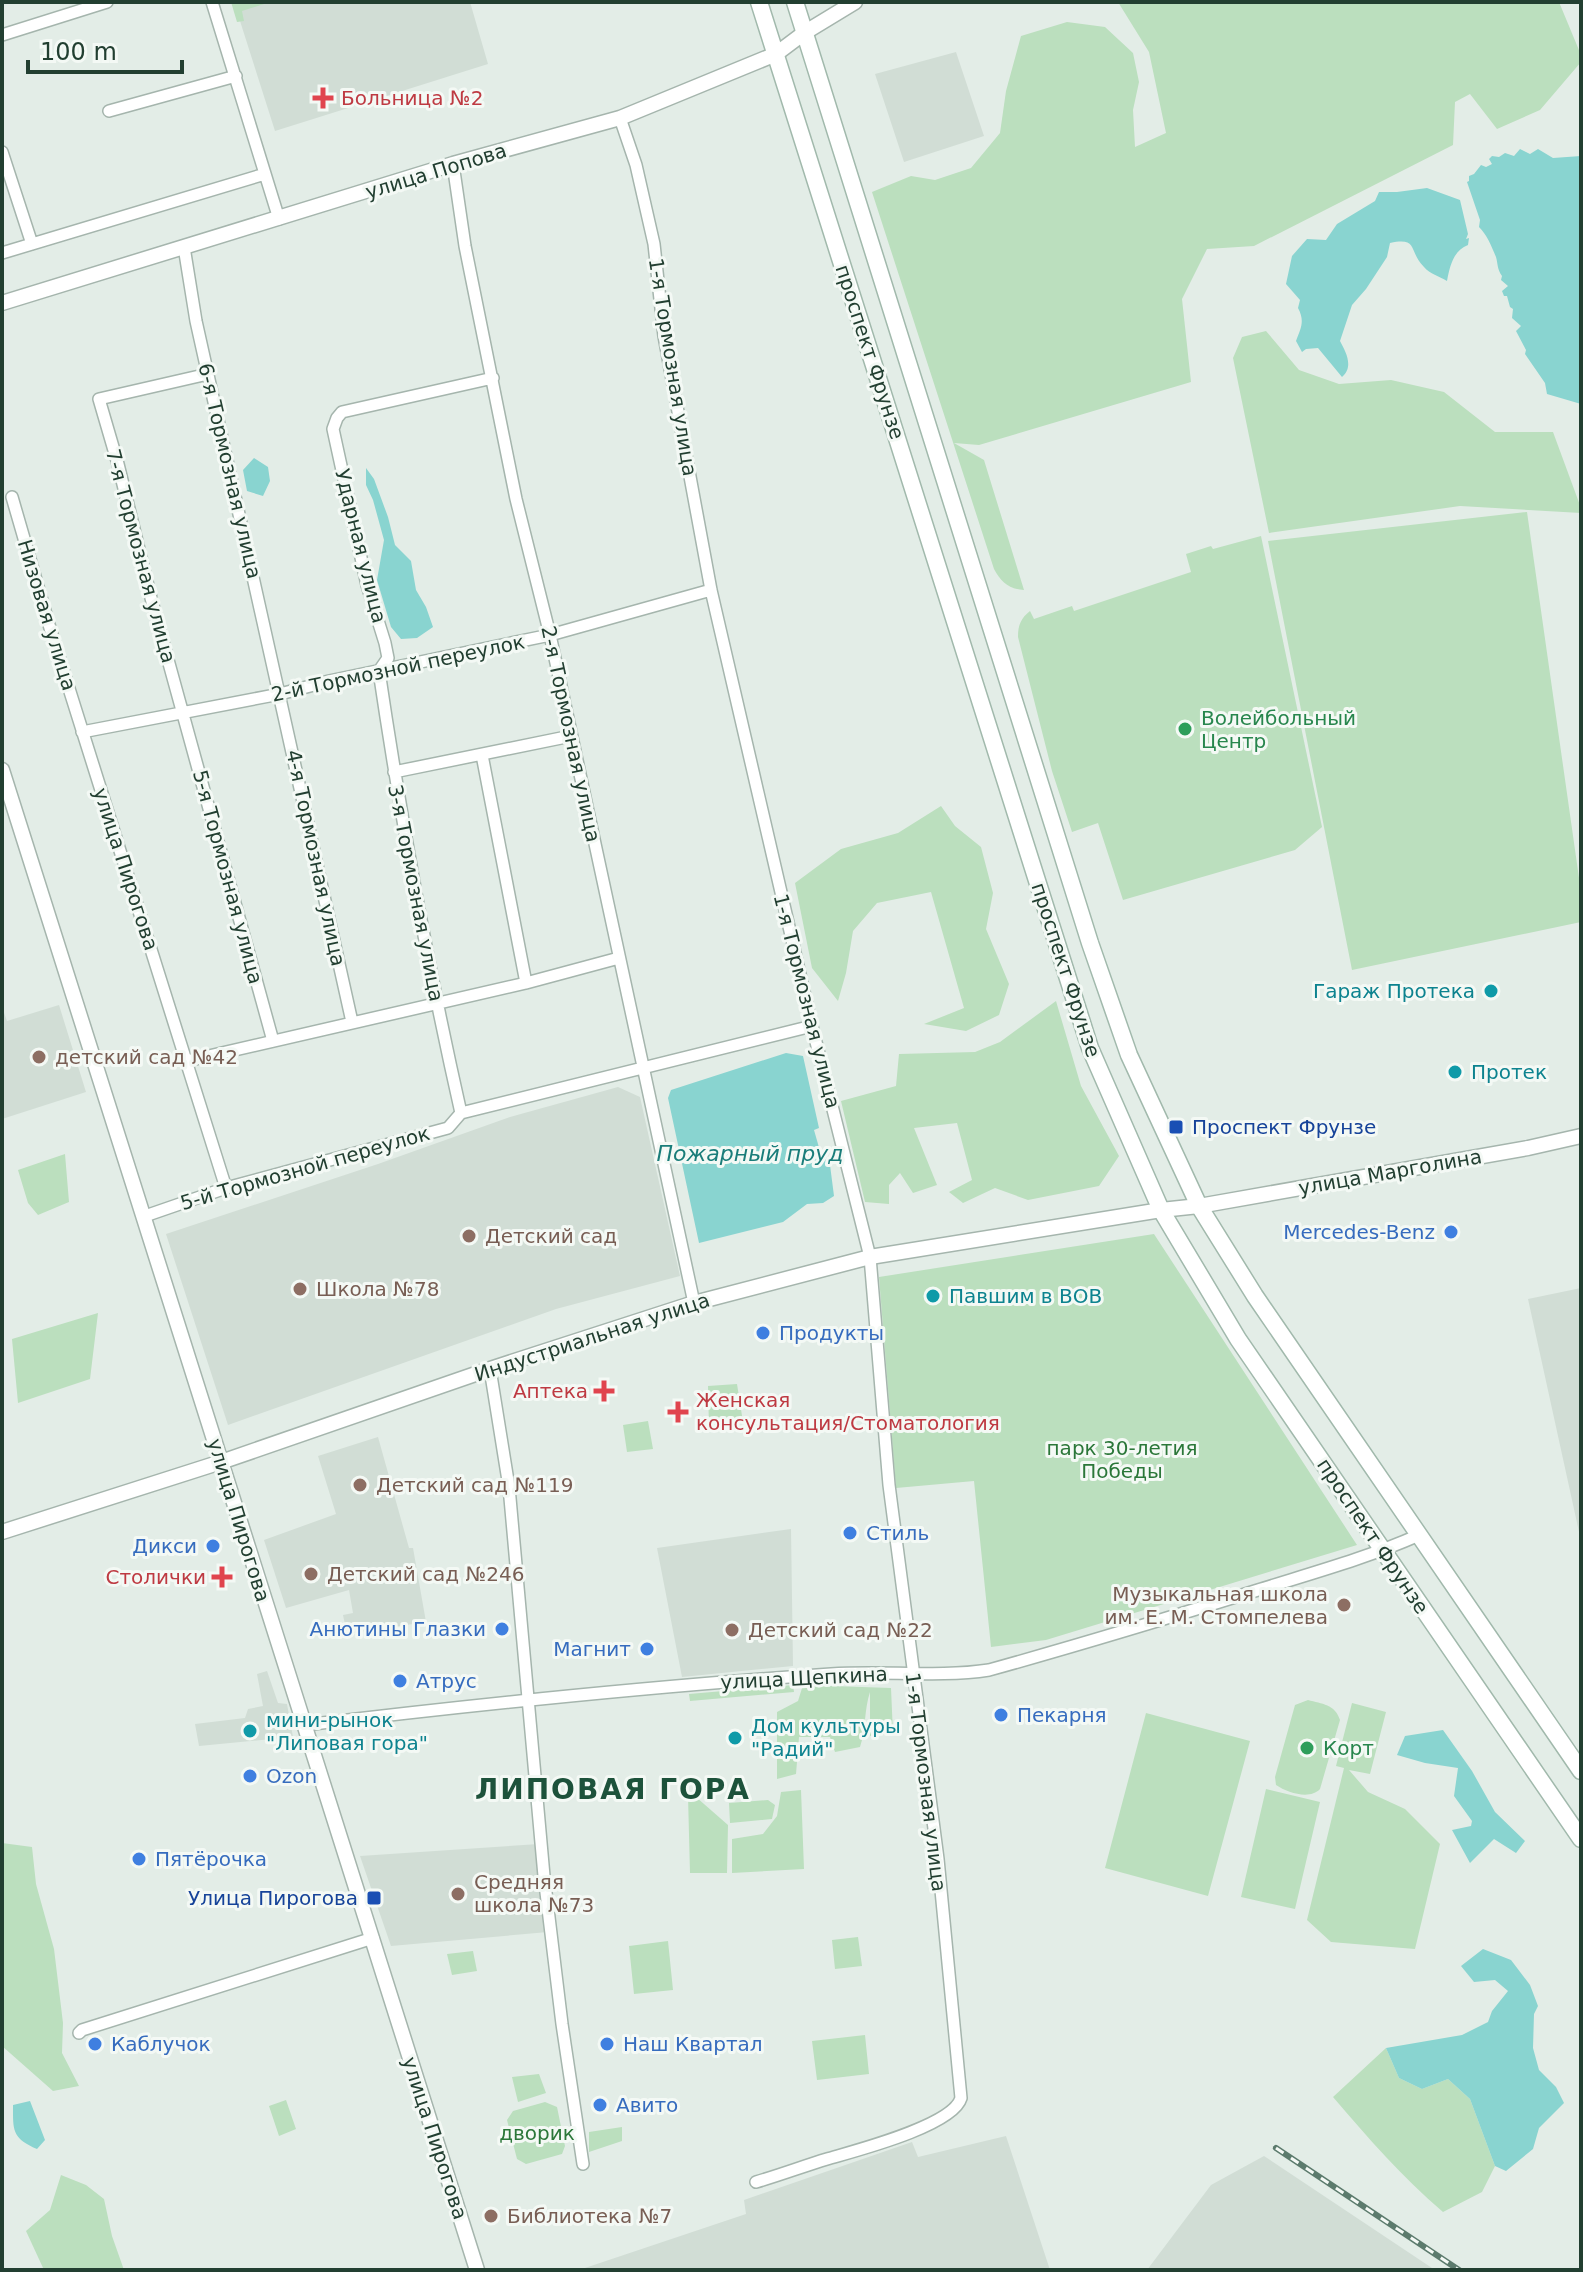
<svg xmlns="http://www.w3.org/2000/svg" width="1583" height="2272" font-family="'DejaVu Sans',sans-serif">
	<rect width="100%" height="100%" fill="#e3ede7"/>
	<path fill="#d1ddd5" d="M234,2H470L488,64L275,131Z
		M956,52L984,136L904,162L875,74Z
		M59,1005L86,1092L2,1119V1007L7,1021Z
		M618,1087L640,1097L680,1276L556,1309L228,1425L166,1234L378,1164L510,1117Z
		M1581,1288V1541L1528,1299Z
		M378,1437L409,1548H413L426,1622L347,1634L343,1615L353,1613L349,1590L286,1608L264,1540L336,1514L318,1456Z
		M791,1529L793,1666L682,1677L657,1548Z
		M267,1671L278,1703L287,1704L293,1737L199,1746L195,1724L245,1718L248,1709L263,1706L257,1674Z
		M539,1844L548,1932L391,1946L360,1856Z
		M1006,2136L1050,2270H579L746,2214L744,2200L912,2142L918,2157Z
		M1264,2156L1435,2270H1147L1211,2185Z"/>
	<path fill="#bbdfbe" d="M231,2H263L264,4L242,11L244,21L237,22Z
		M1118,2H1559L1581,55V62L1540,110L1497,129L1470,94L1455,102L1453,145L1254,246L1207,249L1182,299L1191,382L979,445L954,443L984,460L1024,590C1009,589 1001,582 994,569L872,192L911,176L935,180L971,168L1000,133L1006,91L1021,36L1067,22L1105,27L1133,53L1139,82L1133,110L1135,147L1166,133L1149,52Z
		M1266,331L1299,370L1339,384L1391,380L1444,392L1495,432H1553L1581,508V513L1460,506L1269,533L1233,358L1242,337Z
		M1527,512L1581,892V922L1352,970L1268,541Z
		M1261,536L1322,827L1295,850L1123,900L1098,823L1072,832L1052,771L1018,637C1018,625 1021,618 1030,611L1034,619L1072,606L1074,611L1191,572L1186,554L1211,546L1213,549Z
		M941,806L955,826L981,847L993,893L986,929L1009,984L999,1015L966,1031L924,1024L964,1008L931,892L877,903L853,931L846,973L838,1001L812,968L795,883L841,849L898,833Z
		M1056,1001L1081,1086L1119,1156L1099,1186L1028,1200L995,1188L963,1203L949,1192L972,1180L957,1123L914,1128L937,1185L913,1193L900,1173L889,1185V1204L865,1202L841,1101L896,1086L899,1054L975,1052L1000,1042Z
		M65,1154L69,1202L38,1215L28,1203L18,1170Z
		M1154,1234L1357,1545L1046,1640L991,1647L974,1481L896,1488L879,1277Z
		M98,1313L90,1379L18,1403L12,1339Z
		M737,1384L743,1422L709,1428L708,1386Z
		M648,1421L653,1449L627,1452L623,1425Z
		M793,1685L794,1692L690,1701L689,1694Z
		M803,1685L891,1688L893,1734L870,1736V1692C864,1710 866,1729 860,1747L835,1752L830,1737H799L796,1774L777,1779V1712L798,1701Z
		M1308,1700C1322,1704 1335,1704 1340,1720L1320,1789C1310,1800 1288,1793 1276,1785L1275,1777L1295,1705Z
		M1352,1703L1386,1712L1370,1774L1349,1770L1368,1792L1405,1809L1440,1844L1415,1949L1331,1942L1307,1920L1344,1768L1336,1766Z
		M1146,1713L1250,1741L1208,1896L1105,1868Z
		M1266,1789L1320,1802L1295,1909L1241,1897Z
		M801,1790L804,1869L732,1873V1839L763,1834L777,1816L781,1792Z
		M688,1796L696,1797L728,1825L727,1873H690Z
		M768,1800L775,1805L772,1819L730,1823L729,1803Z
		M2,1843L32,1847L36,1884L54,1949L63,2023L62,2053L79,2086L53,2091L2,2046Z
		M858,1937L862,1966L835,1969L832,1940Z
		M668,1941L673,1990L634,1994L629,1946Z
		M473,1951L477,1971L452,1975L447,1954Z
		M865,2035L869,2074L817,2080L812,2041Z
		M1386,2048L1399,2078L1422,2089L1448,2079L1470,2099L1495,2166L1482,2192L1443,2212C1402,2177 1368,2138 1333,2097Z
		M539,2074L546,2093L518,2102L512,2077Z
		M286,2100L296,2129L279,2136L269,2106Z
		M545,2102L557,2107L565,2146L562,2154L526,2164L517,2159L507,2120L513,2111Z
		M622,2127V2141L589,2152V2132Z
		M61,2175L86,2185L104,2199L112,2236L124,2270H44L26,2231L50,2210Z"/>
	<path fill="#89d4d0" d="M1520,149L1530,154L1538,149L1553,158L1581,156V404L1547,394L1545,383L1525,354L1526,350L1516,331L1521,326L1512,318L1513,309L1510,307L1507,296H1504L1502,291L1508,286L1501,280L1502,276C1497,269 1498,264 1496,257C1491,245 1487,235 1479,227L1480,220L1467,182L1469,181V176L1474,174L1481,165L1486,167L1492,164L1489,159L1492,156L1499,157L1505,153L1514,156Z
		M1427,188L1460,200L1468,234L1466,239L1469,238L1468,245C1454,250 1450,265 1447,281C1439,276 1430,274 1424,267C1408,251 1419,237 1390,243L1387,257L1366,289L1352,305L1340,341C1346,352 1354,367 1342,377L1318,348L1306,349L1302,352L1296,341C1301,328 1305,321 1298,308L1300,300L1286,284L1292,256L1307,239L1326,240L1337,224L1375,201L1379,192H1397Z
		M254,458L268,467L270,481L263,496L247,491L243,470Z
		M366,468L374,479L388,517L395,545L411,561L416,590L426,607L433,627L417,638L401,639L391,627L377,580L384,540L373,500L366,485Z
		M786,1053L803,1056L819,1128L814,1130L820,1151H825L830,1165L834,1196L823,1203L807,1204L783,1222L699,1243L668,1098L671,1090Z
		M1443,1730L1472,1771L1495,1812L1525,1841L1516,1853L1494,1839L1470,1863L1452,1830L1471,1826L1472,1821L1454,1796L1458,1768L1425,1763L1397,1755L1405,1736Z
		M1483,1949L1511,1960L1530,1985L1538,2006L1534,2014L1533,2048L1539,2070L1556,2087L1564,2103L1539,2128L1533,2149L1506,2171L1495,2166L1470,2099L1448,2079L1422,2089L1399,2078L1386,2048L1462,2035L1488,2022L1492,2011L1508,1991L1495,1980L1474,1982L1461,1966Z
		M30,2101L45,2140L37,2149C12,2138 13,2131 13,2105Z"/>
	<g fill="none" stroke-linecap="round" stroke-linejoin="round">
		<defs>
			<path id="minor" d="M212,2L279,219
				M2,35L107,2
				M109,111L236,76
				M620,118L636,165L654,244L664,336L711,590L812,1026L870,1257L889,1485L938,1859L961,2098C953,2126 854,2151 827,2159C804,2166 780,2175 756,2182
				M2,152L32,244
				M453,164L465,246L516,499L550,635L694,1303
				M184,247L196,321L352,1022
				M2,253L265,174
				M208,374L99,399L118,464L151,598L273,1041
				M12,497L50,628L226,1188
				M82,732L280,694L329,681L550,635L711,590
				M482,755L526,983
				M394,772L571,736
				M187,1061L526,983L619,958
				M461,1113C428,967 401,819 379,671L388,658L385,643L367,585L333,429L337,418L342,412L493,378
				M461,1113L812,1026
				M145,1216L226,1188L448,1128L461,1113
				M490,1369L509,1487L544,1876L562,2024L583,2164
				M305,1725C480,1704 656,1686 831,1674C883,1670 937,1678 989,1670C1079,1645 1168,1618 1258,1590C1312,1573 1367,1558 1419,1535
				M79,2033L82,2030L373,1938"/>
			<path id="tertiary" d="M2,303L453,164L620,118L776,54L804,33L855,2
				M2,770L477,2270
				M2,1532L221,1462L490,1369L694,1303L870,1257L1161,1210L1199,1206L1528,1148L1581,1136"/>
			<path id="secondary" d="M759,2L1090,1048L1161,1210L1238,1339L1581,1839
				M795,2L1090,943L1129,1055L1199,1206L1255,1296L1581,1771"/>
		</defs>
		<use href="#minor" stroke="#a5b5ad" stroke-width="14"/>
		<use href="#tertiary" stroke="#a5b5ad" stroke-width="17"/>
		<use href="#secondary" stroke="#a1b9ac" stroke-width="19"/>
		<use href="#minor" stroke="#fff" stroke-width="11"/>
		<use href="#tertiary" stroke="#fff" stroke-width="14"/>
		<use href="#secondary" stroke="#fff" stroke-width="16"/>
		<defs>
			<path id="rail" d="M1276,2148L1459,2270"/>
		</defs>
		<use href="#rail" stroke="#5c7b6d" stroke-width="6"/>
		<use href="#rail" stroke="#f4f9f5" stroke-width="3" stroke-dasharray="9" stroke-linecap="butt"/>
	</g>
	<g fill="#e0444e" stroke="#f4f9f5" stroke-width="3">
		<path d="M319 86h8v8h8v8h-8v8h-8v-8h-8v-8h8z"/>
		<path d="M600 1379h8v8h8v8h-8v8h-8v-8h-8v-8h8z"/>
		<path d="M674 1400h8v8h8v8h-8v8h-8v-8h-8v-8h8z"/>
		<path d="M218 1565h8v8h8v8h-8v8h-8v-8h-8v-8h8z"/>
	</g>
	<g fill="#2e9e5b" stroke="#f4f9f5" stroke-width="3">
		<circle cx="1185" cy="729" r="8"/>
		<circle cx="1307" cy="1748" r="8"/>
	</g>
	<g fill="#0f9aa8" stroke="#f4f9f5" stroke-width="3">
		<circle cx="1491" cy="991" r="8"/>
		<circle cx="1455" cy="1072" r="8"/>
		<circle cx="933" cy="1296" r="8"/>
		<circle cx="250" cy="1731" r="8"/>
		<circle cx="735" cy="1738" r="8"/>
	</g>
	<g fill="#8d6e63" stroke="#f4f9f5" stroke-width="3">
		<circle cx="39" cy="1057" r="8"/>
		<circle cx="469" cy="1236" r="8"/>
		<circle cx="300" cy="1289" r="8"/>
		<circle cx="360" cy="1485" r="8"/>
		<circle cx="311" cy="1574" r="8"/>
		<circle cx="1344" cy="1605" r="8"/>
		<circle cx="732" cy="1630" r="8"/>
		<circle cx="458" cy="1894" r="8"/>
		<circle cx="491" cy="2216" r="8"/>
	</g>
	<g fill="#1a4fb4" stroke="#f4f9f5" stroke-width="3">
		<rect x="1168" y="1119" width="16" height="16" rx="4"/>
		<rect x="366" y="1890" width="16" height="16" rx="4"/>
	</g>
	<g fill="#3f7fe0" stroke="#f4f9f5" stroke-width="3">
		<circle cx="1451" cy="1232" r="8"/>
		<circle cx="763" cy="1333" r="8"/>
		<circle cx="850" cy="1533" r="8"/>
		<circle cx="213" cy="1546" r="8"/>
		<circle cx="502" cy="1629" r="8"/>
		<circle cx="647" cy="1649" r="8"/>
		<circle cx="400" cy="1681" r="8"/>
		<circle cx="1001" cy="1715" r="8"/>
		<circle cx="250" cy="1776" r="8"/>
		<circle cx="139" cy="1859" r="8"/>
		<circle cx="95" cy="2044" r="8"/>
		<circle cx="607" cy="2044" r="8"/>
		<circle cx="600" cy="2105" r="8"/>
	</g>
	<g text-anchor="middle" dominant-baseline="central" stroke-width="6" stroke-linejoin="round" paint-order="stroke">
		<g font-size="20" fill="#be3a42" stroke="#f4f9f5" text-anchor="start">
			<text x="341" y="98">Больница №2</text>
			<text x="588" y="1391" text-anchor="end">Аптека</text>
			<text x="696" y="1400">Женская<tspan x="696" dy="23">консультация/Стоматология</tspan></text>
			<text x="206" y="1577" text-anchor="end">Столички</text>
		</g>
		<g font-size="20" fill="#223f31" stroke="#f4f9f5">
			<text transform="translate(436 171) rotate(-17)">улица Попова</text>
			<text transform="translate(870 352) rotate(72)">проспект Фрунзе</text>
			<text transform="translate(673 367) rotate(81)">1-я Тормозная улица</text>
			<text transform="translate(230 471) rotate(77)">6-я Тормозная улица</text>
			<text transform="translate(361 546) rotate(76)">Ударная улица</text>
			<text transform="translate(141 556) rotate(75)">7-я Тормозная улица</text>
			<text transform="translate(47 615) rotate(73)">Низовая улица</text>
			<text transform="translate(398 668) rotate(-12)">2-й Тормозной переулок</text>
			<text transform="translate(571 734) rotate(78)">2-я Тормозная улица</text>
			<text transform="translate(316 858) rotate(78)">4-я Тормозная улица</text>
			<text transform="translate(126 869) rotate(72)">улица Пирогова</text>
			<text transform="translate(228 877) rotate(75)">5-я Тормозная улица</text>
			<text transform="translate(416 893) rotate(79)">3-я Тормозная улица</text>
			<text transform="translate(1066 970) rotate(72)">проспект Фрунзе</text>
			<text transform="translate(807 1001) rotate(76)">1-я Тормозная улица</text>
			<text transform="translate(305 1168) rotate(-16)">5-й Тормозной переулок</text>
			<text transform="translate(1390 1172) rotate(-10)">улица Марголина</text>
			<text transform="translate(592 1337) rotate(-18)">Индустриальная улица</text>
			<text transform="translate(239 1520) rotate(73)">улица Пирогова</text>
			<text transform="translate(1373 1536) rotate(56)">проспект Фрунзе</text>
			<text transform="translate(804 1678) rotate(-3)">улица Щепкина</text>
			<text transform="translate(926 1782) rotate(83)">1-я Тормозная улица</text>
			<text transform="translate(435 2138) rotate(72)">улица Пирогова</text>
		</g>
		<g font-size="20" fill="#27864d" stroke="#f4f9f5" text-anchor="start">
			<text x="1201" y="718">Волейбольный<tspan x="1201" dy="23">Центр</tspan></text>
			<text x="1323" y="1748">Корт</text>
		</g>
		<g font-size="20" fill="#0d838f" stroke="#f4f9f5" text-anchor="start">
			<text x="1475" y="991" text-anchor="end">Гараж Протека</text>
			<text x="1471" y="1072">Протек</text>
			<text x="949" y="1296">Павшим в ВОВ</text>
			<text x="266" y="1720">мини-рынок<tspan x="266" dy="23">"Липовая гора"</tspan></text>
			<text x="751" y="1726">Дом культуры<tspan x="751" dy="23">"Радий"</tspan></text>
		</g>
		<g font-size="20" fill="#785e54" stroke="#f4f9f5" text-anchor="start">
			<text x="55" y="1057">детский сад №42</text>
			<text x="485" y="1236">Детский сад</text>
			<text x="316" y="1289">Школа №78</text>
			<text x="376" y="1485">Детский сад №119</text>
			<text x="327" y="1574">Детский сад №246</text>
			<text x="1328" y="1594" text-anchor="end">Музыкальная школа<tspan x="1328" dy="23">им. Е. М. Стомпелева</tspan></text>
			<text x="748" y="1630">Детский сад №22</text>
			<text x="474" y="1882">Средняя<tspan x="474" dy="23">школа №73</tspan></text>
			<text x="507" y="2216">Библиотека №7</text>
		</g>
		<g font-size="20" fill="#164399" stroke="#f4f9f5" text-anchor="start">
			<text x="1192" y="1127">Проспект Фрунзе</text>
			<text x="358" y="1898" text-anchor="end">Улица Пирогова</text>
		</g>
		<g font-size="20" fill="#366cbe" stroke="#f4f9f5" text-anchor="start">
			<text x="1435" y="1232" text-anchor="end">Mercedes-Benz</text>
			<text x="779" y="1333">Продукты</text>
			<text x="866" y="1533">Стиль</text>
			<text x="197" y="1546" text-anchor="end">Дикси</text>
			<text x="486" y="1629" text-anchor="end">Анютины Глазки</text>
			<text x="631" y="1649" text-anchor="end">Магнит</text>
			<text x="416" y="1681">Атрус</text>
			<text x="1017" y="1715">Пекарня</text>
			<text x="266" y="1776">Ozon</text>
			<text x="155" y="1859">Пятёрочка</text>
			<text x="111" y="2044">Каблучок</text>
			<text x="623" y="2044">Наш Квартал</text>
			<text x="616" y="2105">Авито</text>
		</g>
		<g font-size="20" fill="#2b7739" stroke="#f4f9f5">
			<text x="1122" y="1448">парк 30-летия<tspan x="1122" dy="23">Победы</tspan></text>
			<text x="537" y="2133">дворик</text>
		</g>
		<g font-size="22" font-style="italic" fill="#1a7d7a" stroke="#f4f9f5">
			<text x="750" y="1153">Пожарный пруд</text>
		</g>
		<g font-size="28" font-weight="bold" letter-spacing="2" fill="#1d523b" stroke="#f4f9f5">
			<text x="613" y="1789">ЛИПОВАЯ ГОРА</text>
		</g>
	</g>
	<rect width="1583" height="2272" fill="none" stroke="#223f31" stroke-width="8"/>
	<path d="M28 60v12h154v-12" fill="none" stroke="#223f31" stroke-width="4"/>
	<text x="40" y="60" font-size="24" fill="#223f31" stroke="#f4f9f5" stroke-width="6" paint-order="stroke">100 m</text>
</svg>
